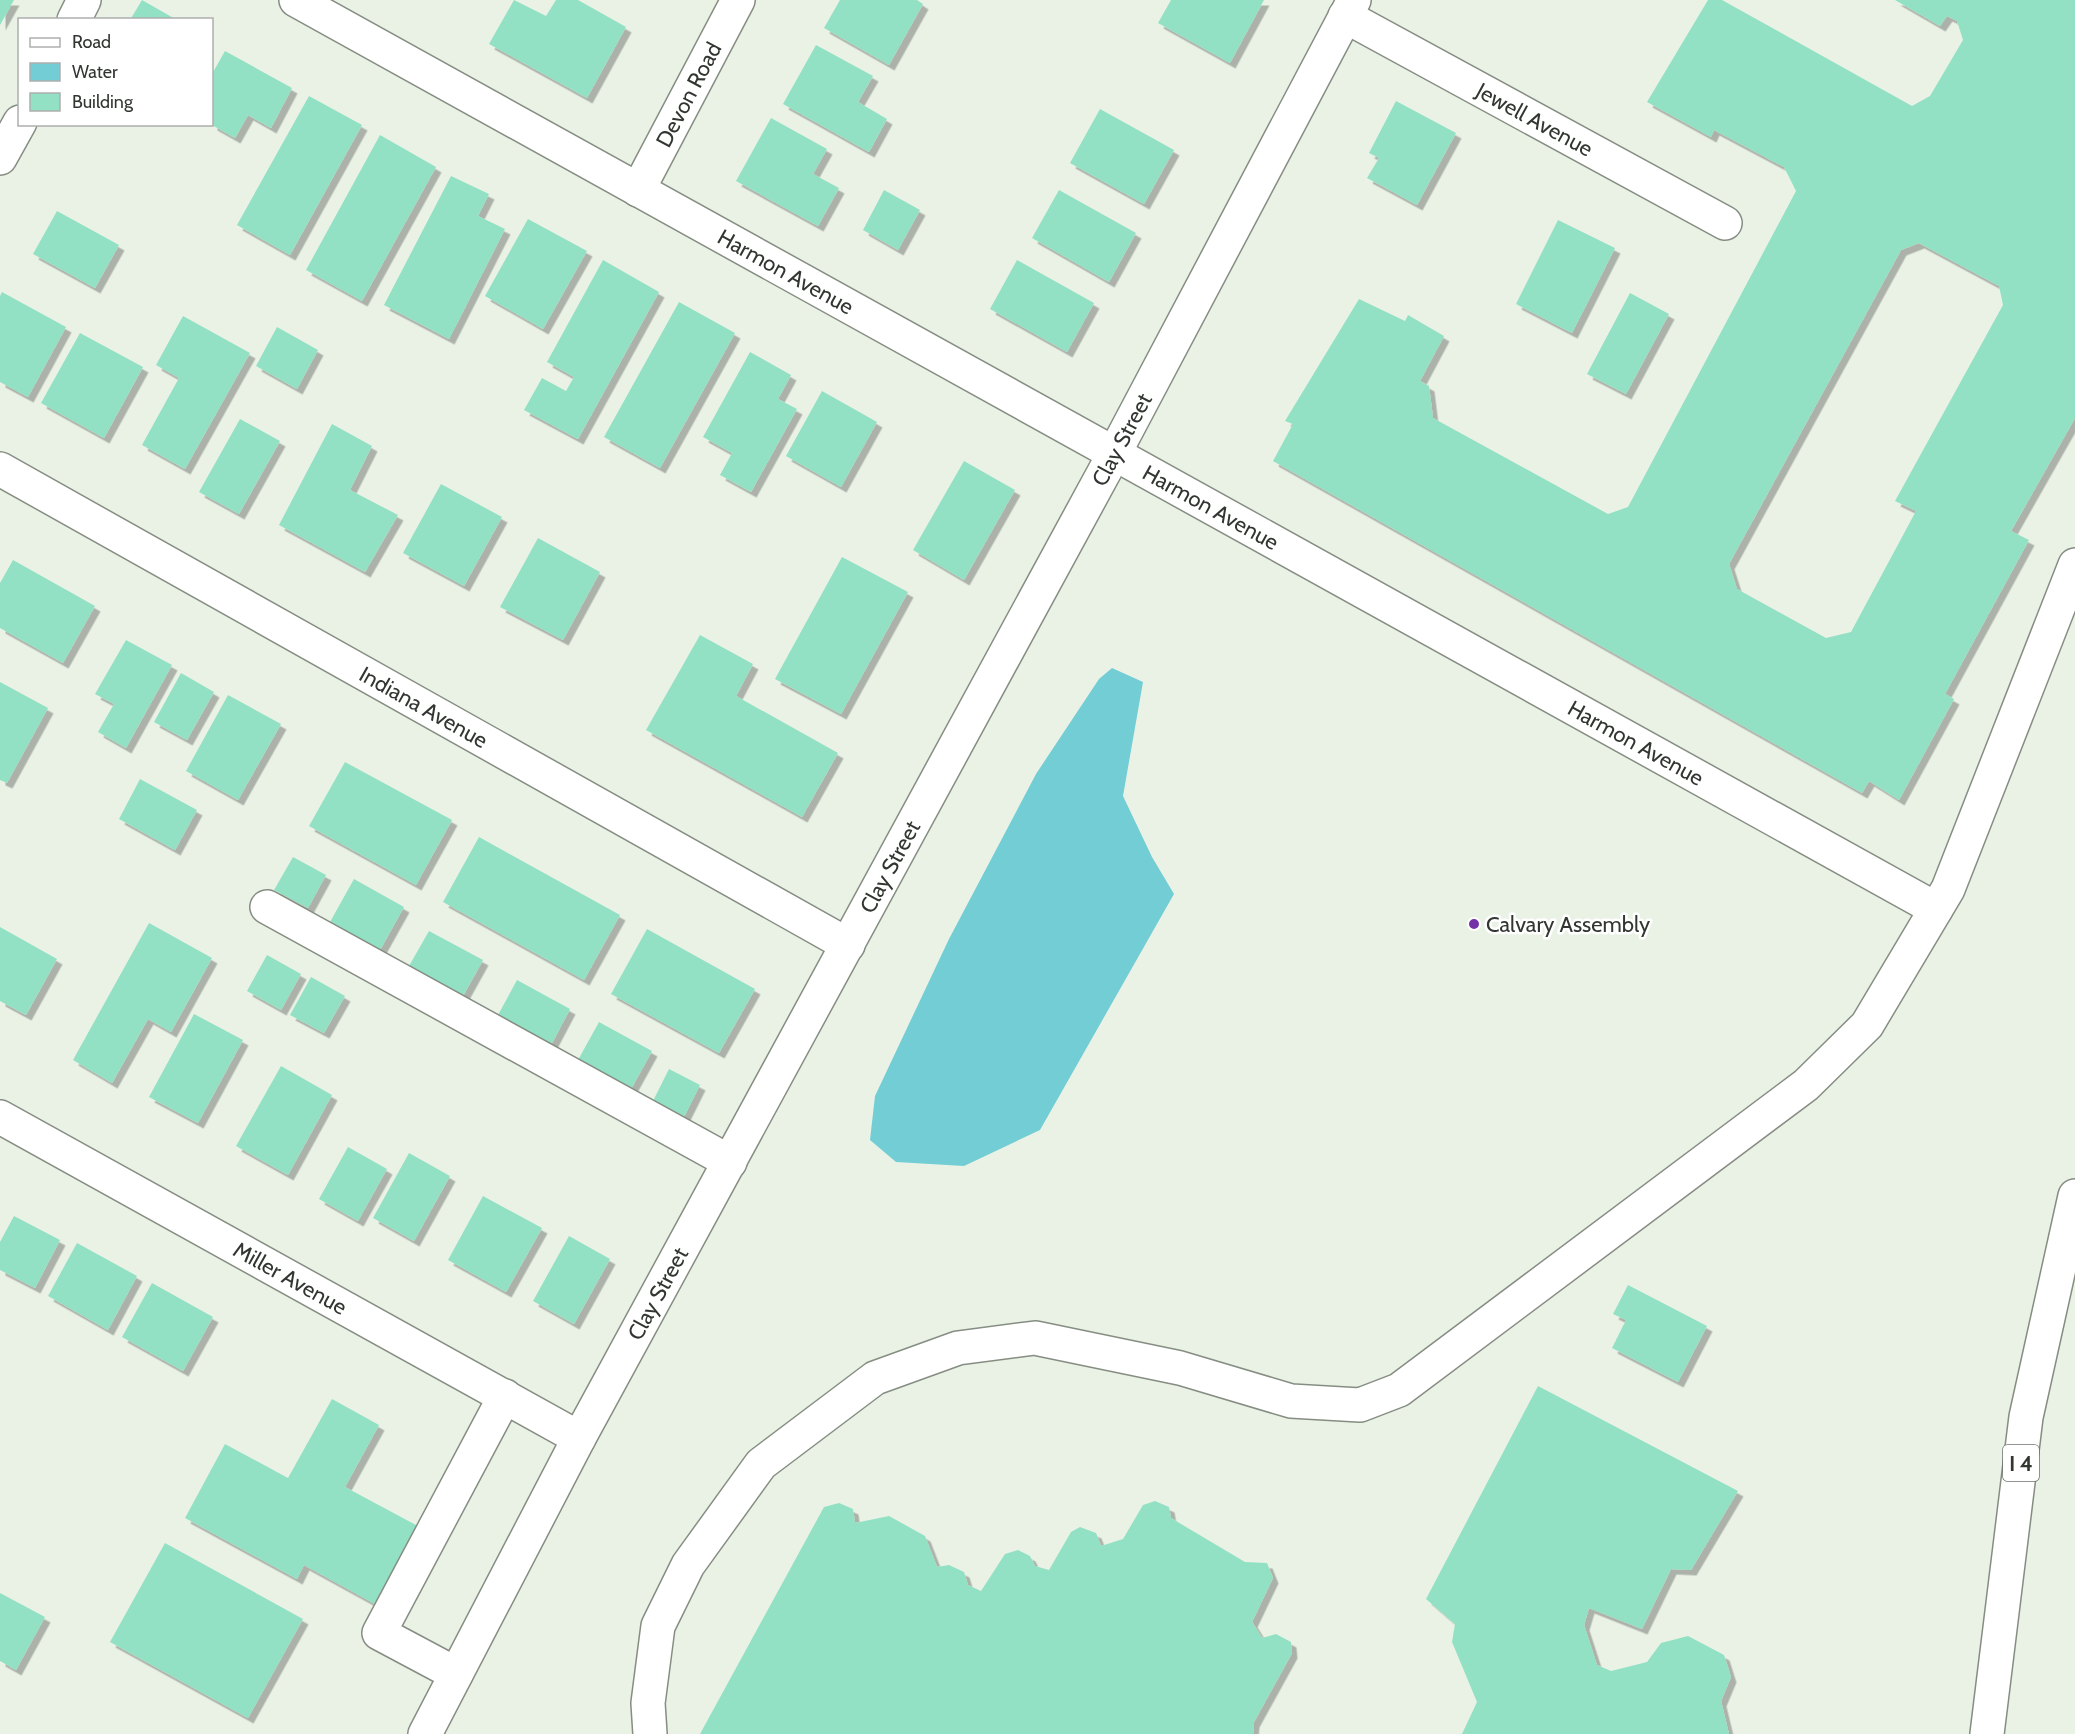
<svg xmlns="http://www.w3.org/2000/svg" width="2075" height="1734" font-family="Cabin,sans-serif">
	<defs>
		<filter id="shadow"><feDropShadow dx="5.5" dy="5.5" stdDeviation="0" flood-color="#0004"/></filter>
	</defs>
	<rect width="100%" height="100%" fill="#eaf2e6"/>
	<path fill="#72cdd5" d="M1112,668L1143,682L1123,796L1152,857L1174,894L1040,1130L964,1166L896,1162L870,1140L875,1096L949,939L1036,774L1099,679Z"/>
	<path fill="#92e1c4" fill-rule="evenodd" filter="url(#shadow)" d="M0,0H14L0,25Z
		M142,0L177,20H130Z
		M514,0L546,16L556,0H578L626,27L587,98L489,44Z
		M840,0H917L923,4L889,65L824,28Z
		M1171,0H1264L1230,63L1158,23Z
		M1708,0H1722L1912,106L1930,96L1963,40L1957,21L1947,16L1940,26L1895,0H2075V418L2011,531L2029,540L1945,694L1954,699L1899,800L1869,781L1862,793L1273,461L1293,424L1285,421L1359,299L1405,321L1408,315L1444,336L1420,381L1429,386L1433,418L1608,514L1628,507L1796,191L1784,167L1714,130L1711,137L1647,102ZM1919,243L1999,286L2003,305L1895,501L1916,511L1851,632L1826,638L1737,589L1729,564L1901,250Z
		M816,45L873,76L858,102L887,119L869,152L783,104Z
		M225,51L292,88L271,128L248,115L235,138L212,125V74Z
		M309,96L362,125L290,255L237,225Z
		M1396,101L1456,133L1417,205L1367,178L1379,158L1369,153Z
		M1100,109L1174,150L1144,204L1070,163Z
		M771,118L827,149L813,174L839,188L818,226L736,181Z
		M380,135L436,167L362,301L306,270Z
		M451,176L489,194L478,216L505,229L449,339L384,305Z
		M884,190L920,210L898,250L863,230Z
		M1059,190L1136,233L1109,282L1032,238Z
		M57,211L119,245L95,288L33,254Z
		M528,219L587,251L543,329L485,296Z
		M1558,220L1615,248L1572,333L1516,304Z
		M603,260L659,292L578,439L524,410L542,378L566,391L574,377L547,362Z
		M1017,260L1094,303L1067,352L990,309Z
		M2,292L66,327L28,397L0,382V296Z
		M1630,293L1669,314L1626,394L1587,374Z
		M679,302L735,333L660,468L604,437Z
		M183,316L250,353L185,469L142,445L179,378L156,365Z
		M277,327L318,350L297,389L256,366Z
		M80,333L143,367L104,438L41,403Z
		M750,352L791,375L778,399L797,409L751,492L720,475L732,453L703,437Z
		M822,391L877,422L841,487L786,456Z
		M240,419L280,441L239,514L199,492Z
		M332,424L372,446L350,490L398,515L365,572L279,525Z
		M964,461L1015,490L964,580L913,550Z
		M441,484L502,517L464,586L403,553Z
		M538,538L600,572L563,640L500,607Z
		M842,557L908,592L841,714L775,679Z
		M13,560L95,606L63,663L0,628V583Z
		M700,635L753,664L736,696L838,753L802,817L646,730Z
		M126,640L172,665L126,748L98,732L114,704L95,694Z
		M181,673L214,692L187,740L154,722Z
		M0,682L48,708L7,783L0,780Z
		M228,695L281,724L238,800L186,771Z
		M345,762L452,820L416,885L309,826Z
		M140,779L197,810L175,850L119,819Z
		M479,837L620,915L584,980L443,902Z
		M293,857L326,875L308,908L274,890Z
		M354,879L404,907L380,950L330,922Z
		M149,923L212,958L171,1032L148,1019L112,1083L73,1060Z
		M0,927L57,959L26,1015L0,1001Z
		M647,929L755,989L719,1053L611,994Z
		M429,931L483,960L463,996L409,966Z
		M267,955L301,974L281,1010L247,991Z
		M311,977L345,996L324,1033L290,1015Z
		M517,980L570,1009L551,1045L498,1015Z
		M194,1014L243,1040L198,1123L149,1097Z
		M599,1022L652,1051L631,1089L578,1060Z
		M281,1066L332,1095L288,1175L236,1146Z
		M669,1069L700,1085L684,1117L653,1101Z
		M348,1147L387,1169L358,1221L319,1199Z
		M409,1153L450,1176L414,1241L373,1218Z
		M483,1196L542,1228L506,1292L448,1260Z
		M14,1216L60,1240L35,1288L0,1270V1242Z
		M569,1236L610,1259L574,1324L533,1301Z
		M77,1243L137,1276L108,1330L48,1296Z
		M152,1283L213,1317L183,1371L122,1337Z
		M1628,1285L1707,1326L1678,1382L1612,1348L1626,1320L1613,1314Z
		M1538,1386L1738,1491L1691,1570L1671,1569L1642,1629L1589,1608L1584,1625L1597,1665L1611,1671L1647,1662L1661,1643L1688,1636L1724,1655L1731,1677L1721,1701L1729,1734H1462L1477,1702L1452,1642L1455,1624L1426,1599Z
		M332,1399L379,1425L345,1487L429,1532L386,1610L304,1565L297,1579L185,1518L225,1444L288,1478Z
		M1155,1501L1169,1507L1171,1518L1245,1562L1267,1563L1273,1578L1252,1622L1262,1638L1276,1634L1291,1642L1292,1653L1254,1722L1253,1734H700L824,1507L839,1503L853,1509L855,1523L889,1516L925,1536L937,1567L949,1565L964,1572L968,1585L981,1591L1005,1554L1018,1550L1030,1556L1035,1566L1049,1570L1071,1532L1080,1527L1096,1533L1101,1546L1123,1539L1143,1505Z
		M165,1543L303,1619L248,1718L110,1642Z
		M0,1593L45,1617L16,1670L0,1661Z"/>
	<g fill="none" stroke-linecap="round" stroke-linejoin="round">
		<defs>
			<g id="minor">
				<path id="s1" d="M296,0L1936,909"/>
				<path id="s2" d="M1345,16L1725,223"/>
				<path d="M74,20L84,0"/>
				<path d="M0,158L20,122"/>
				<path id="s3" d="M638,190L738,0"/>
				<path id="s4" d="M0,469L848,945"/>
				<path d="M267,907L730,1162"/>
				<path id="s5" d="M0,1117L579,1438"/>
				<path d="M456,1674L379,1633L505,1396"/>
				<path id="s6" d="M425,1734L579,1438L1114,454L1354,0"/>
				<path d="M650,1734L648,1703L658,1626L688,1565L761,1464L875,1378L958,1348L1035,1338L1180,1368L1291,1401L1360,1405L1399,1390L1806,1085L1867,1025L1948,889L2075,565"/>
			</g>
			<path id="highway" d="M1987,1734L2026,1417L2075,1196"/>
		</defs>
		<use href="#minor" stroke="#868d82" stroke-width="36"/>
		<use href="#highway" stroke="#868d82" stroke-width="36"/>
		<use href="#minor" stroke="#fff" stroke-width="33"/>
		<use href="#highway" stroke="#fff" stroke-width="33"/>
	</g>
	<circle fill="#7432a7" stroke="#fff" stroke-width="2" cx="1474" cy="924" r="6"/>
	<g text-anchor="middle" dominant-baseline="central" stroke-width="5" stroke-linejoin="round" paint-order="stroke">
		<rect fill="#fff" stroke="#70726f" stroke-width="1.5" x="2003" y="1445" width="36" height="36" rx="4.5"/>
		<g font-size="21" font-weight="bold" fill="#323631">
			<text x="2021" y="1463">I 4</text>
		</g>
		<g font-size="22" fill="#323631" stroke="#fff">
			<text stroke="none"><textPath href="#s3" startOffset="108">Devon Road</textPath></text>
			<text stroke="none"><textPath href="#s2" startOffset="216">Jewell Avenue</textPath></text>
			<text stroke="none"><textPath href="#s1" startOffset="560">Harmon Avenue</textPath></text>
			<text stroke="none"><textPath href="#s6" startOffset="1470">Clay Street</textPath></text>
			<text stroke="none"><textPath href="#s1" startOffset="1046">Harmon Avenue</textPath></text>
			<text stroke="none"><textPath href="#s4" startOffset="486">Indiana Avenue</textPath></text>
			<text stroke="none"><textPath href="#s1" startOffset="1532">Harmon Avenue</textPath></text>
			<text stroke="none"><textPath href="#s6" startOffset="984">Clay Street</textPath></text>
			<text stroke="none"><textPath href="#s5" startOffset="332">Miller Avenue</textPath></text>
			<text stroke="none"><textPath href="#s6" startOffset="498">Clay Street</textPath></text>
		</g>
		<g font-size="22" fill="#323631" stroke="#fff" text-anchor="start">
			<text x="1486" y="924">Calvary Assembly</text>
		</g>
	</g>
	<rect x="18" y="18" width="195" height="108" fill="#ffffff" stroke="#adafad" stroke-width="1.5"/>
	<rect x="30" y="38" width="30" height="9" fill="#ffffff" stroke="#adafad" stroke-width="1.5"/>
	<text x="72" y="48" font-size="18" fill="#323631">Road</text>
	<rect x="30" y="63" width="30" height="18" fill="#72cdd5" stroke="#adafad" stroke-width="1.5"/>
	<text x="72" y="78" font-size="18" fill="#323631">Water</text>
	<rect x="30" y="93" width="30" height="18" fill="#92e1c4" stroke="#adafad" stroke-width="1.5"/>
	<text x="72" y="108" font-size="18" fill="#323631">Building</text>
</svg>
